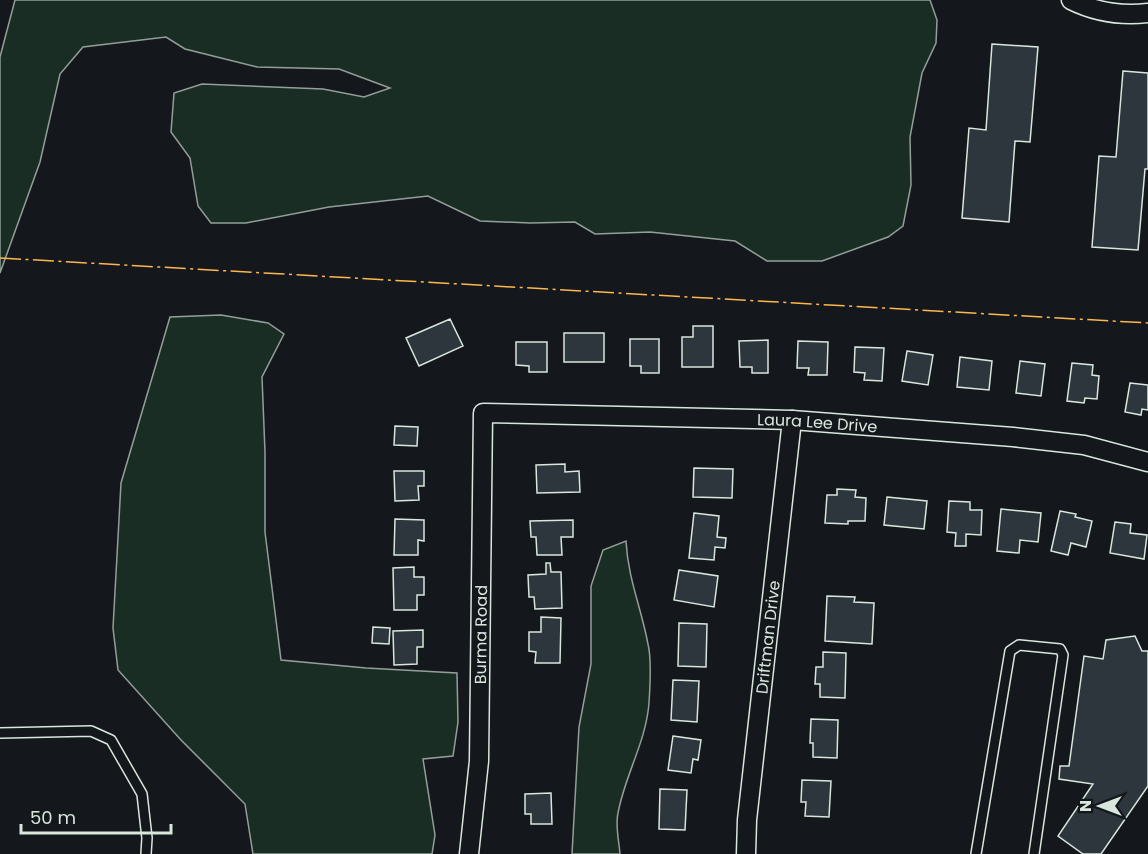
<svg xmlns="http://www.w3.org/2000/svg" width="1148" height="854" font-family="Poppins,sans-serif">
	<rect width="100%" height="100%" fill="#14181c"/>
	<path fill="#1a2d24" stroke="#939e99" stroke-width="1.5" d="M15,0H930L937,20L936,43L922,73L910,137L911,185L903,226L888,237L822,261H767L735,241L650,232L595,234L575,222L530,223L480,221L428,196L329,207L246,223H211L198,206L190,158L171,132L174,93L202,84L323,89L364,97L390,88L339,69L257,67L185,49L166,37L83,47L60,74L40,162L0,273V57Z
		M221,315L268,323L284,334L262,377L265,452V532L281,660L366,668L457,673L458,722L453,756L423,759L435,835L432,854H253L245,804L181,740L118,670L113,628L121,483L170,317Z
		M626,541C628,579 641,607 648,644C652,660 650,686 649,703C646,742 625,775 618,813C615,825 619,841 620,854H572L579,727L591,664V586L603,550Z"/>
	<path fill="#2c363c" stroke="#d8e6dc" stroke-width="1.5" d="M992,44L1038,47L1030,142L1015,141L1009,222L962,218L969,128L986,130Z
		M1123,71L1148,73V169H1145L1138,250L1092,247L1099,156L1116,157Z
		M450,319L463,346L419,366L406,338Z
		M693,326H713V367H682V337H693Z
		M564,333H604V362H564Z
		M630,339H659V373H641V366H630Z
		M768,340V373H752V367H740L739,341Z
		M798,341L828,342L827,375H808L809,368H797Z
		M516,342H547V372H529V366L516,365Z
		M855,347L884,348L882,381L864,380L865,373L854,372Z
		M907,351L933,355L928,385L902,381Z
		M960,357L992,361L989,390L957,387Z
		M1020,361L1045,364L1041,396L1016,393Z
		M1072,363L1093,365L1092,375L1099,376L1097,399L1085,398L1084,403L1067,401Z
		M1130,383L1148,385V410L1142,409L1141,415L1125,412Z
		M395,426L418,427L417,446L394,445Z
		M565,464V472L579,471L580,492L537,493L536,465Z
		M694,468L733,469L732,498L693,497Z
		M394,471H424V486H418L419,500L395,501Z
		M837,489L856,490L855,497L866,498L865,521H848V524L825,523L827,495H837Z
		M887,497L927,501L924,529L884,525Z
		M949,501L970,502V510H982L981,535L966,534V546H955L956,533L947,532Z
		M1001,509L1041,513L1038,542L1020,540L1019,553L997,551Z
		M1060,511L1076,514L1075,517L1092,521L1086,547L1071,543L1068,555L1051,551Z
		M694,513L719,516L717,537L726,538L725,548L715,547L714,560L689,558Z
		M395,519L424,520V541L418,540V555H394Z
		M573,520V537H561L562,555H537L536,537H531L530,521Z
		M1115,522L1131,524L1130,533L1147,535L1144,559L1110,553Z
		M546,563H550L551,572H561L562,608L535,609L534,597H529L528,575L546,574Z
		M414,567V577H424V595H417V610H394L393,568Z
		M679,570L718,576L714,607L674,600Z
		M827,596L855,597L854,602L874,603L872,644L825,641Z
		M541,617L561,618L560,663H535L536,652L529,651V632H541Z
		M679,623L707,624L706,667L678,666Z
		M373,627L390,628L389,644L372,643Z
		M423,630V647H417V664L394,665L393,631Z
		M1135,636L1142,651H1148V786L1101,854H1083L1058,836L1093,784L1059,779L1060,766H1069L1084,656L1103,659L1106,640Z
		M823,652L846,653L845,698L820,697V684H815L816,667H823Z
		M673,680L699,681L697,722L671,720Z
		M811,719L838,720L837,758L813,757V743H810Z
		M673,736L701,740L698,760L693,759L691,773L668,770Z
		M802,780L831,781L829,817L805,816L806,802H801Z
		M660,789L687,790L685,830L659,829Z
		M551,793L552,824H531V814H525V794Z"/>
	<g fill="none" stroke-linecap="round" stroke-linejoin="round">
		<defs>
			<path id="lane" d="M0,733L91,731L111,740L142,794L147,838L146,854
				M976,854L1010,651L1019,645L1060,649L1063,655L1034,854"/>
			<g id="street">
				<path d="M1071,0C1095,12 1121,16 1148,13"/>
				<path id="s1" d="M469,854L479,761L483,413L792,420L1013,437L1084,445L1148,462"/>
				<path id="s2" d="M746,854L747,820L792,420"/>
			</g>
		</defs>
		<use href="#lane" stroke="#d8e6dc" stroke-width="12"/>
		<use href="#street" stroke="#d8e6dc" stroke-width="21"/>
		<use href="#lane" stroke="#14181c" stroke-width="9"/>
		<use href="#street" stroke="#14181c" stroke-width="18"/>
		<path stroke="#ffb74d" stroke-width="1.5" stroke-dasharray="21 4.5 3 4.5" stroke-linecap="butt" d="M0,258L1148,323"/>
	</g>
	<g text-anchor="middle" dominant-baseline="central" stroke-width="4.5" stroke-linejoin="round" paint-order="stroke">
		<g font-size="16" fill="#d8e6dc" stroke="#14181c">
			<text stroke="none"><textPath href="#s1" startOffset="776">Laura Lee Drive</textPath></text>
			<text stroke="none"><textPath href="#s1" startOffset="220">Burma Road</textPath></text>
			<text stroke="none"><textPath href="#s2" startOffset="218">Driftman Drive</textPath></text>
		</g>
	</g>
	<g transform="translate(1100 806) rotate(270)" stroke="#14181c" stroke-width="4.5" paint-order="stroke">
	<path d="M0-4.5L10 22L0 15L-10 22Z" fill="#d8e6dc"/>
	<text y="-9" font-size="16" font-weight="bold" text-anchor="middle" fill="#d8e6dc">N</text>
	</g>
	<path d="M21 824v9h150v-9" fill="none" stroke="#d8e6dc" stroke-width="3"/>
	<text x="30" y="824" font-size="18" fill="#d8e6dc" stroke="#14181c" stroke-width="4.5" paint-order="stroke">50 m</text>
</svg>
